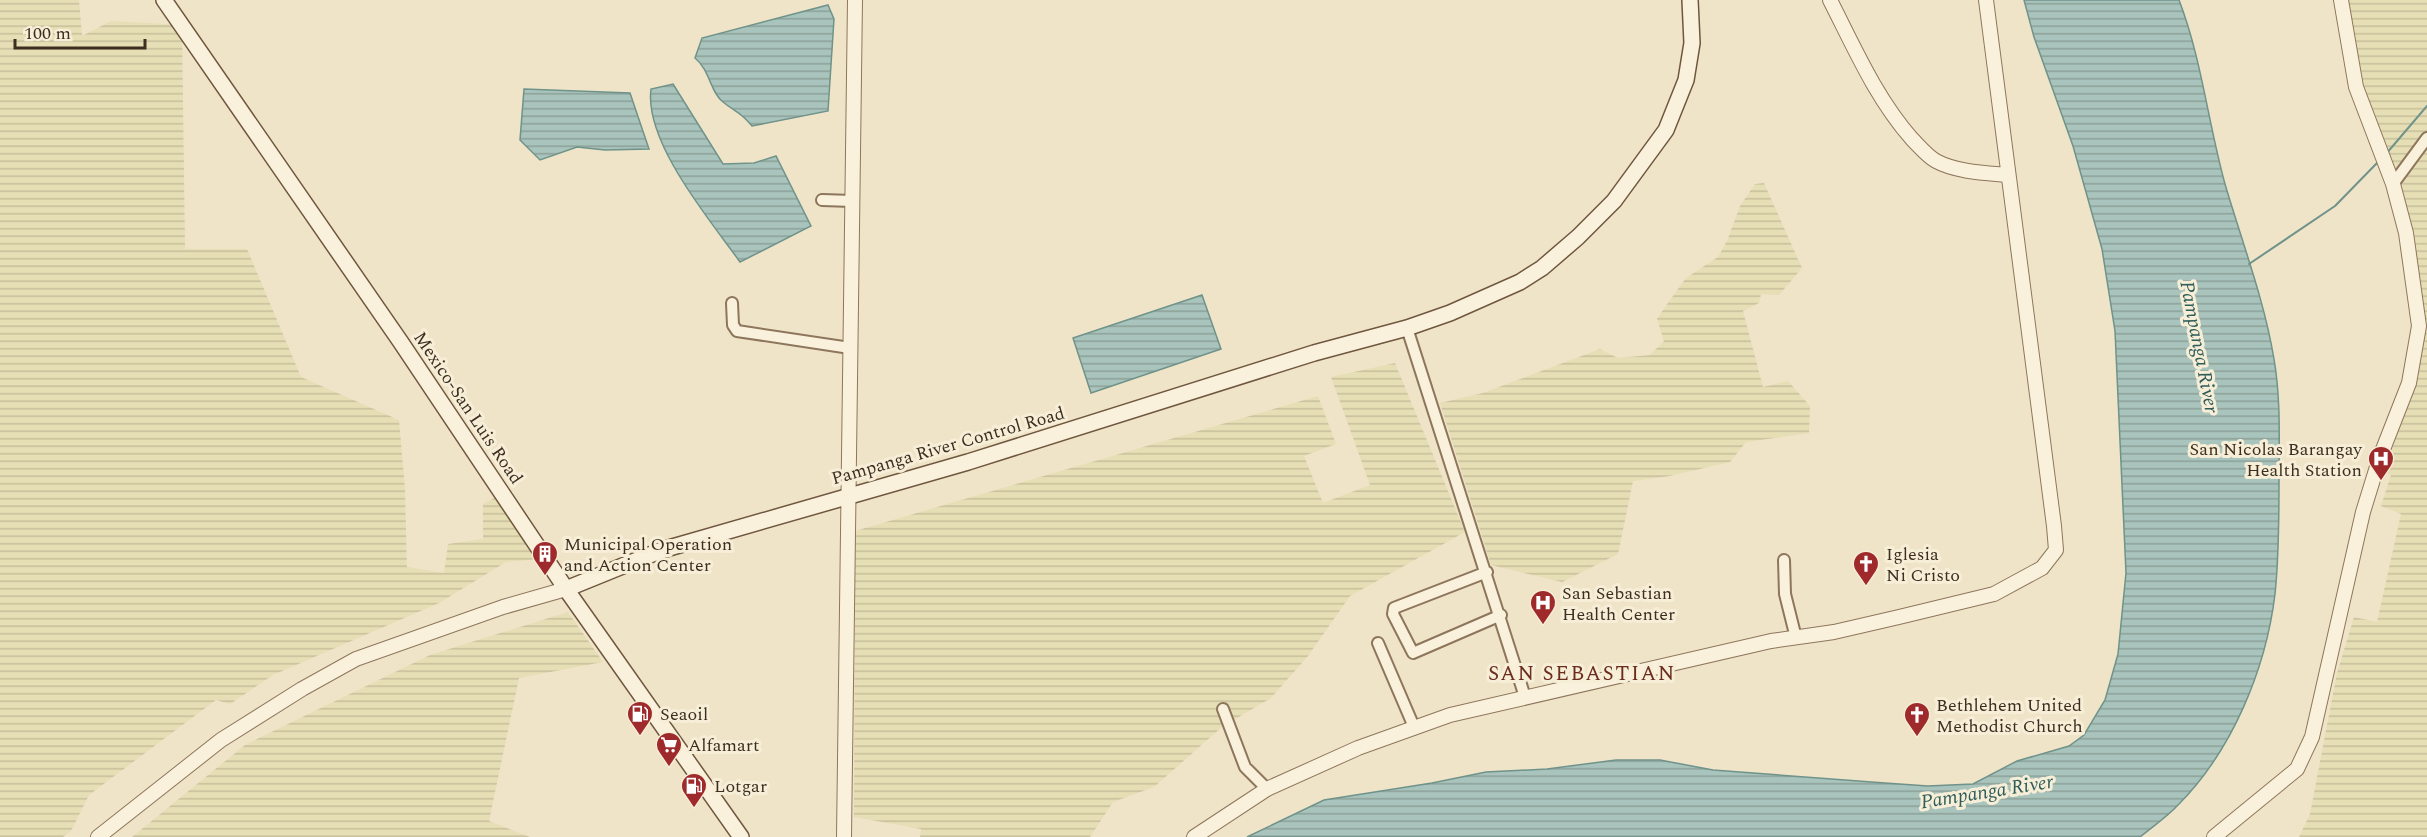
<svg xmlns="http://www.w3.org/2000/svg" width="2427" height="837" font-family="Spectral,serif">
	<defs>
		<pattern id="farmland-rules" width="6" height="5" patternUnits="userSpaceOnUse" patternTransform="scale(1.5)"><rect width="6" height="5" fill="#e6deb5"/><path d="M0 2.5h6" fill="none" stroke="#c6bf9b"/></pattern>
		<pattern id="water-rules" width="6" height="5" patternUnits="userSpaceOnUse" patternTransform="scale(1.5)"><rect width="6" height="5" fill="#a9c4bc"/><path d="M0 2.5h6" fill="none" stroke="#8ba098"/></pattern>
	</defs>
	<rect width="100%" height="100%" fill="#f0e4c8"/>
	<path fill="url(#farmland-rules)" d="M0,0H79L82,36L111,21L182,25L185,249H247L301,377L399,420L405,489L407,567L444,573L448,544L483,539V504L504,493L543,559L506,562L439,603L273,675L230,704L216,700L89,795L71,831L63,837H0Z
		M2346,0H2427V132L2397,174L2363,88Z
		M2427,145V837H2299L2310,814L2337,673L2354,617L2377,622L2401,514L2381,506L2391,475L2384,471L2416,381L2413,242L2401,181Z
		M1764,183L1802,268L1779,295L1761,294L1759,303L1743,311L1763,387L1788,381L1810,406L1809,433L1746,442L1730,462L1670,476L1633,481L1618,554L1562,582L1491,565L1440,403L1483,393L1600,349L1618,358L1650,355L1664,341L1657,319L1665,307L1686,278L1718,257L1727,241L1740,206L1755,184Z
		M1395,363L1465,532L1350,596L1308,656L1271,698L1222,727L1154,787L1113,802L1090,837H920L921,829L854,817L855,531L1318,396L1336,444L1304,456L1323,503L1370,485L1331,377Z
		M568,612L603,662L519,678L489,821L530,837H132L245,745L430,655Z"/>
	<path fill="url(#water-rules)" stroke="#6f938a" stroke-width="1.5" d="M2024,0H2179C2202,60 2208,123 2225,184C2242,242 2264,299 2274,359C2281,400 2279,440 2279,481C2279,518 2279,557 2275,594C2266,669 2232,751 2178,805C2167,817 2152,827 2140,837H1247L1324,800L1432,783L1486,772L1547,769L1616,760H1660L1713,770L1885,783L1928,786L1973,784L2017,761L2069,746L2084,735L2105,700L2118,654L2126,573L2115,331L2102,249L2073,146L2034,37Z
		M828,5L834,19L828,111L752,126C740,111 735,112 723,102C710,92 710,70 695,58L702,38Z
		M673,84L723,164L754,163L776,156L811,226L740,262C710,220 644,142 651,89Z
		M524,89L630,93L649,149L605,150L577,147L540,160L520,140Z
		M1202,295L1221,349L1091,393L1073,338Z"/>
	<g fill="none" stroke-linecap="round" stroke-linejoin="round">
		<path stroke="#6f938a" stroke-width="2" d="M2386,154L2427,106
			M2249,264L2335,206L2378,162"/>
		<defs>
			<path id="minor" d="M2393,184L2427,138
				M822,200L853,201
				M732,303L733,325L737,331L850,348
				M1407,328L1525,697
				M1784,560L1785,594L1796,638
				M1487,572L1394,608L1393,614L1413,653L1501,615
				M1378,643L1414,727
				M1223,709L1245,767L1267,789"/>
			<path id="tertiary" d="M1830,0C1855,49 1876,98 1912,139C1919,146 1927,156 1936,161C1956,172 1986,173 2008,175
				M98,837L221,740L302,689L356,659L503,607L566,589
				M844,837L855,0
				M1194,837L1267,789L1358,748L1450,715L1771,641L1834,632L1899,617L1994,594L2042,568L2056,550L2054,526L1986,0
				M2214,837L2297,769L2312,737L2363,512L2380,457L2409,383L2419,326L2406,233L2393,184L2356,87L2341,0"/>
			<path id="secondary" d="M164,0L400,341L566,589L741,837
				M566,589L662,550L968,462L1314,353L1407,328L1450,313L1520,282L1542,268L1578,237L1614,201L1666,130L1686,80L1692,43L1690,0"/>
		</defs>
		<use href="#minor" stroke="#8d765c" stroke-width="14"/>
		<use href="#tertiary" stroke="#8d765c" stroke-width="16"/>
		<use href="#secondary" stroke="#6f573f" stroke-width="18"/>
		<use href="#minor" stroke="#faf1dc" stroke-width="10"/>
		<use href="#tertiary" stroke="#faf1dc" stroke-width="14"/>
		<use href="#secondary" stroke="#faf1dc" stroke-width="15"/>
	</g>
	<defs>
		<symbol id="hospital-pin" viewBox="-11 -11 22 30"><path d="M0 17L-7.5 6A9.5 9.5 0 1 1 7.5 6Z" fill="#9e2a2b" stroke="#f7eed8"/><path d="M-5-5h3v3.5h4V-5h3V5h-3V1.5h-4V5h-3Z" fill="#fff"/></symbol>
		<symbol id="building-pin" viewBox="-11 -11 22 30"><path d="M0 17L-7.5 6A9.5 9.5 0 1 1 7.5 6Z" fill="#9e2a2b" stroke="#f7eed8"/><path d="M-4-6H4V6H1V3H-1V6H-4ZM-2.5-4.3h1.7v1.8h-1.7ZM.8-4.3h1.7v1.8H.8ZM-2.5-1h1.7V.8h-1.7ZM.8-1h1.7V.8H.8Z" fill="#fff"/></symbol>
		<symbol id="church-pin" viewBox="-11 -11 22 30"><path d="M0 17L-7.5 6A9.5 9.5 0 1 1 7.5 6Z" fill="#9e2a2b" stroke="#f7eed8"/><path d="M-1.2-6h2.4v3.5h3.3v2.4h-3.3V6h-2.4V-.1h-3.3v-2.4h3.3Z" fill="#fff"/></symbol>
		<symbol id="fuel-pin" viewBox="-11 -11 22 30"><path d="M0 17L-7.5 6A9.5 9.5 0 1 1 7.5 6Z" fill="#9e2a2b" stroke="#f7eed8"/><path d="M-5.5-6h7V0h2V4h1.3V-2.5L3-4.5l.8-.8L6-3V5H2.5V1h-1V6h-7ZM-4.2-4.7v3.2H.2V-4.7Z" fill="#fff"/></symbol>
		<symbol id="supermarket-pin" viewBox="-11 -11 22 30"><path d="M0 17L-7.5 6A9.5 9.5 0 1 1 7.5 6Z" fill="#9e2a2b" stroke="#f7eed8"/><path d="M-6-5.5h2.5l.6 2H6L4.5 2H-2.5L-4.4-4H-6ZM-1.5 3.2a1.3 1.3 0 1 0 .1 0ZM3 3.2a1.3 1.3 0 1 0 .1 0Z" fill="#fff"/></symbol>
	</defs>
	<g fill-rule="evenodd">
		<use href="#hospital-pin" x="2366" y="444" width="30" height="40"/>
		<use href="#building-pin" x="530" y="539" width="30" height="40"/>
		<use href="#church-pin" x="1851" y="549" width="30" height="40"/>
		<use href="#hospital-pin" x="1528" y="588" width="30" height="40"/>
		<use href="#fuel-pin" x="625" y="699" width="30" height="40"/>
		<use href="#church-pin" x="1902" y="700" width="30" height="40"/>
		<use href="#supermarket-pin" x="654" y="730" width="30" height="40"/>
		<use href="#fuel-pin" x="679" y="771" width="30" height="40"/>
	</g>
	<g text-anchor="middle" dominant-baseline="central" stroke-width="6" stroke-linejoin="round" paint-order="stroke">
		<g font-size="18" fill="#3d2e20" stroke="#f7eed8">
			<text transform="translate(468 408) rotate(56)">Mexico-San Luis Road</text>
			<text transform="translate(948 446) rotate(-16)">Pampanga River Control Road</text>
		</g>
		<g font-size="18" fill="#3d2e20" stroke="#f7eed8" text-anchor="start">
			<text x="2362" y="449" text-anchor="end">San Nicolas Barangay<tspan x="2362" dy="21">Health Station</tspan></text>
			<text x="564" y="544">Municipal Operation<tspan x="564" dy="21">and Action Center</tspan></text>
			<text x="1886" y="554">Iglesia<tspan x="1886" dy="21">Ni Cristo</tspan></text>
			<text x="1562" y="593">San Sebastian<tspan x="1562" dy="21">Health Center</tspan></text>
			<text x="1936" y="705">Bethlehem United<tspan x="1936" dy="21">Methodist Church</tspan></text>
			<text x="660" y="714">Seaoil</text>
			<text x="688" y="745">Alfamart</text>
			<text x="714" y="786">Lotgar</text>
		</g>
		<g font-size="20" font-style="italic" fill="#2f5d5a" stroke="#f7eed8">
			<text transform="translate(2199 347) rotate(79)">Pampanga River</text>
			<text transform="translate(1987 792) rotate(-9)">Pampanga River</text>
		</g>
		<g font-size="21" letter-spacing="1.5" fill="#6b2e1e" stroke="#f7eed8">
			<text x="1582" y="674">SAN SEBASTIAN</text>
		</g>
	</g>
	<path d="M15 39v9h130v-9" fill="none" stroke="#3d2e20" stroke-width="3"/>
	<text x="24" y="39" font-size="18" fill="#3d2e20" stroke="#f7eed8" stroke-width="4.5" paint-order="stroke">100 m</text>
</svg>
